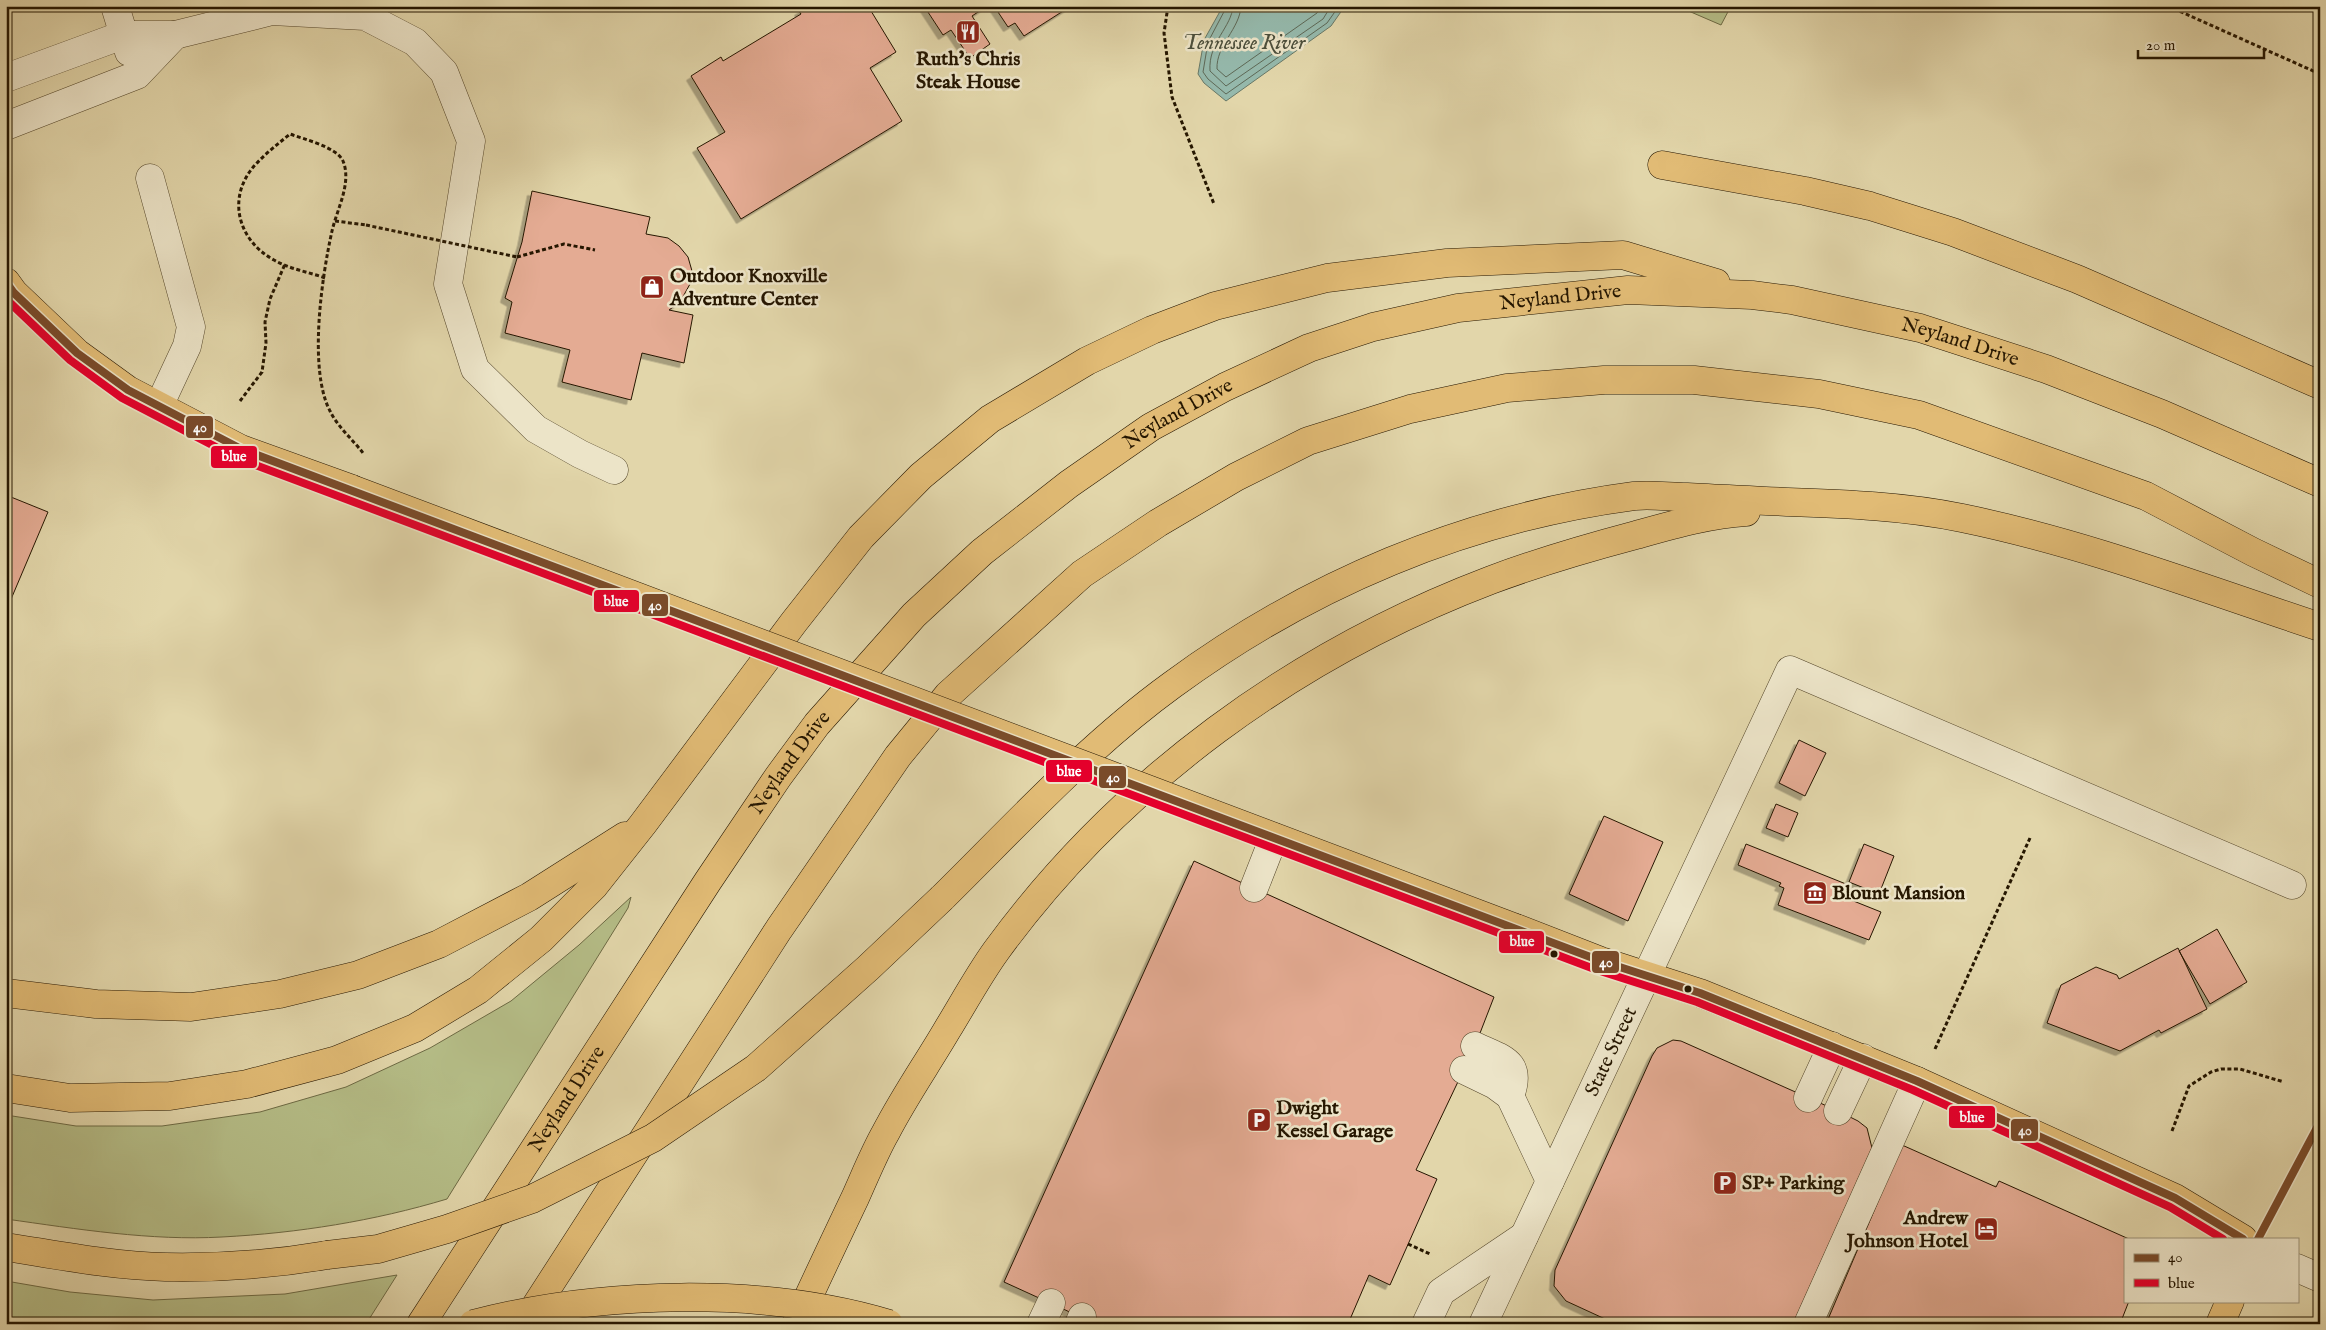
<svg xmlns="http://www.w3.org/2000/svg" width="2326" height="1330" font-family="'IM FELL English',serif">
	<defs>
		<filter id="shadow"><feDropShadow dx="-4.5" dy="4.5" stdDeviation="0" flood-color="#0004"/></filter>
	</defs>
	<rect width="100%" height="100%" fill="#e2d6aa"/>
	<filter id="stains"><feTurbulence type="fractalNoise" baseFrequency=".004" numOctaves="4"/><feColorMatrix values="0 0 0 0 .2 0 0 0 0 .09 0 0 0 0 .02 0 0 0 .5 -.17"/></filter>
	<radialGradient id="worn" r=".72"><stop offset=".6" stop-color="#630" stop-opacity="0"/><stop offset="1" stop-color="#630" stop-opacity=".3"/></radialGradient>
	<path fill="#b5bd87" stroke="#6d6a44" d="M1677,6H1731L1721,25Z
		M631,897L628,908L447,1199C374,1221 298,1233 222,1237C151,1241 77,1229 6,1219V1115L76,1126H162L260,1112L346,1087L430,1048L511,1001L579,945Z
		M397,1275L366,1324H6V1281L70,1292L153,1300L285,1294Z"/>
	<path fill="#95b9ac" stroke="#687867" d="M1223,6H1345L1331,26L1226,101L1204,83L1198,74L1204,40Z"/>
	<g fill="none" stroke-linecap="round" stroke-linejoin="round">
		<path stroke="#5d6856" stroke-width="1" d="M1227,6L1208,42L1203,72L1208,79L1226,94L1327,23L1339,6
			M1233,6C1232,27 1208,42 1210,71L1226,86L1323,19L1331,6
			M1241,6C1240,29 1216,45 1217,69L1226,77L1317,13L1322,6"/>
	</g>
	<path fill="#e4ab93" stroke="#251600" filter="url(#shadow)" d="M807,6H868L896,52L870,68L902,121L741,219L697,148L725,132L691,76L721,57L723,61L801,14L799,11Z
		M924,6H987L972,16L990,44L970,58L951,30L943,35Z
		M994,6H1071L1024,36L1015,23L1008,27Z
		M532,191L650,217L646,234L668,238L679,246L688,257L692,271L690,284L680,302L669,310L693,315L684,363L642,353L631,400L562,382L570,350L505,333L512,302L505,298L522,242Z
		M6,495L48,512L6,611Z
		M1799,740L1826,753L1805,796L1779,783Z
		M1776,804L1798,813L1788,837L1766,828Z
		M1604,816L1663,842L1628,921L1569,894Z
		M1746,844L1851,886L1846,898L1881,912L1869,940L1778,905L1784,888L1779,886L1781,883L1738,865Z
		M1864,844L1894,856L1879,894L1849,882Z
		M1194,861L1494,997L1475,1046L1416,1170L1437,1179L1390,1285L1369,1275L1348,1324H1096L1004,1282Z
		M2217,929L2247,982L2210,1004L2179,951Z
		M2178,948L2207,1009L2161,1033L2159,1030L2120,1051L2047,1023L2061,985L2096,967L2117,975L2119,979Z
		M1673,1040L1681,1041L1838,1111L1858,1121L1867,1128L1872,1148L1793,1324H1616L1566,1301L1554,1286L1555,1270L1652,1056L1657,1048Z
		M1902,1145L1996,1187L1999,1181L2129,1239H2125V1301H2129L2120,1324H1826Z"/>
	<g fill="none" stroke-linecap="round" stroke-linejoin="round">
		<defs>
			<g id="minor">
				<path d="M115,6L129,52"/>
				<path d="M6,78L123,35H175L272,11L365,16L415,42L444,72L471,141L448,284L475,369L536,429L580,454L614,470"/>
				<path d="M6,126L137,75L175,35"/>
				<path d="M150,178L191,327L187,346L159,406"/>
				<path d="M1254,888L1274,837"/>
				<path d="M1475,1046C1502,1059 1523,1061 1510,1096"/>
				<path d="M1464,1070L1495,1085L1510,1096L1550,1181"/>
				<path d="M1808,1098L1832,1046"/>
				<path d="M1838,1111L1863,1058"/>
				<path d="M2297,1268L2320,1278"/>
				<path d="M1041,1324L1051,1303"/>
				<path d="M1079,1324L1082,1317"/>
				<path d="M1426,1324L1441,1292L1524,1236"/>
				<path id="s1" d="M1483,1324L1790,670L2292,885"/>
				<path d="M1808,1324L1917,1081"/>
			</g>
			<path id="major" d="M6,282L14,293L77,353L128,390L241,449L352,489
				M1516,928L1601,961L1700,993L1917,1081L2175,1198L2243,1239
				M2220,1324L2230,1301"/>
			<g id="highway">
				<path d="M1662,165L1805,191L1870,206L1953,232L2077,279L2320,385"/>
				<path d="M942,898C1016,825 1088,746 1172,685C1308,585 1466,518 1634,496C1651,494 1670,497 1687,497C1721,499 1754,500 1787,502C1845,504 1904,506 1962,518C2084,543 2202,588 2320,627"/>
				<path d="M6,993L96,1004L191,1007L280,994L358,975L439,944L529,897L625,836"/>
				<path d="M6,1088L70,1098L170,1096L247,1084L337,1060L415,1028L478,990L541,939L594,886L643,824L794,622L861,537L921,476L990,419L1087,361L1152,330L1215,306L1327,278L1447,263L1623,255L1716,283"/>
				<path d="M6,1247C58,1255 112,1266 165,1267C218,1268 275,1264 327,1255"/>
				<path id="s2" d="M421,1324L708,881L778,777L817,724L914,615L982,552L1069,484L1151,427L1225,387L1309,348L1373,327L1458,308L1628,290L1752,295L1792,300L1920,328L2046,369L2162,414L2320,483"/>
				<path d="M524,1324L779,929L898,756L948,695L1082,574L1158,523L1236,477L1308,441L1410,409L1507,388L1604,380H1694L1819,394L1919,415L2146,496L2253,552L2320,584"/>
				<path d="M796,1324C815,1282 835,1240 855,1198C865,1176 874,1153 886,1132C904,1097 927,1064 947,1030C963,1004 978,976 996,951C1119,782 1296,654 1491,580C1539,562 1587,548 1636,535C1672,525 1710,514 1746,512"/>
			</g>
		</defs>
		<use href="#minor" stroke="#54462a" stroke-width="29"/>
		<use href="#major" stroke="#251600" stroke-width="29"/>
		<use href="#highway" stroke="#251600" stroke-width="29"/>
		<path stroke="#251600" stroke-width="3" stroke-dasharray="4 2.5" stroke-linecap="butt" d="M1168,6L1164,33L1172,97L1214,204
			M2168,6L2320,74
			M335,221L366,225
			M517,257L564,244L595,250
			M325,278C309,272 289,269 274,260C237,240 226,196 256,164C266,153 278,144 290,134C303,139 337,147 343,161C352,183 337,209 332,231C322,276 308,369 330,411C337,426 353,440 363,453
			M240,401L262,372L266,343L265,322L270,299L285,264
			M1935,1049L2030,838
			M2172,1131L2189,1086L2211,1072L2221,1069H2240L2284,1082
			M2270,1216L2320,1122
			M1408,1244L1430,1254"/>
		<use href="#minor" stroke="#ece4c8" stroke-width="28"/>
		<use href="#major" stroke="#e1bb75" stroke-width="28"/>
		<use href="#highway" stroke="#e1bb75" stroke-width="28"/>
		<defs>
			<path id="major-bridge" d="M352,489L1516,928"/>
			<path id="highway-bridge" d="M327,1255L378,1249L447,1229L532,1199L653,1138L756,1068L868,968L942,898
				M473,1324C599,1291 763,1286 889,1324"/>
		</defs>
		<use href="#major-bridge" stroke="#251600" stroke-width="29" stroke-linecap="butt"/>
		<use href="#highway-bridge" stroke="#251600" stroke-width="29" stroke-linecap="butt"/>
		<path stroke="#251600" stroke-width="3" stroke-dasharray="4 2.5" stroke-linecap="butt" d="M366,225L517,257"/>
		<use href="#major-bridge" stroke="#e1bb75" stroke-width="28"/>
		<use href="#highway-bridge" stroke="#e1bb75" stroke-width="28"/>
		<defs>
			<path id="bus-1" d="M6,282L14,293L77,353L128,390L241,449L1601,961L1700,993L1917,1081L2175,1198L2243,1239
				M2258,1239L2320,1122"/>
			<path id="bus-2" d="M6,299L70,360L122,398L237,458L1597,970L1697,1002L1913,1090L2170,1207L2223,1239"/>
		</defs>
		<use href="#bus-1" stroke="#ece4c8" stroke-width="11"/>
		<use href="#bus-2" stroke="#ece4c8" stroke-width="11"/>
		<use href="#bus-1" stroke="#7a4b2a" stroke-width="8"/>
		<use href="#bus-2" stroke="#e4002b" stroke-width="8"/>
	</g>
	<defs>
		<symbol id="restaurant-square" viewBox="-11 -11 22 22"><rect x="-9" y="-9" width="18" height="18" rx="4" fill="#8f2418" stroke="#ece4c8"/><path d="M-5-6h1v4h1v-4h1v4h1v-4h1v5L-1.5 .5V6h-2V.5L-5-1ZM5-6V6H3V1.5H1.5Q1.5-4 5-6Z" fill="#fff"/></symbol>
		<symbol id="shop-square" viewBox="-11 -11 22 22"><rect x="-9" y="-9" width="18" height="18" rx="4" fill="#8f2418" stroke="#ece4c8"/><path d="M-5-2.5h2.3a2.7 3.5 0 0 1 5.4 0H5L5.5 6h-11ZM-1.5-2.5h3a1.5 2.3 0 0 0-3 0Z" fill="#fff"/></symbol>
		<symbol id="museum-square" viewBox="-11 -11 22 22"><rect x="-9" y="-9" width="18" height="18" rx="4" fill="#8f2418" stroke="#ece4c8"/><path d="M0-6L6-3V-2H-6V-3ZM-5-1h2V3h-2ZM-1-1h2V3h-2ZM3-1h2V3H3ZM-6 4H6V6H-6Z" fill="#fff"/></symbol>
		<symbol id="parking-square" viewBox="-11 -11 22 22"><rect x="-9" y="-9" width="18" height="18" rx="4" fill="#8f2418" stroke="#ece4c8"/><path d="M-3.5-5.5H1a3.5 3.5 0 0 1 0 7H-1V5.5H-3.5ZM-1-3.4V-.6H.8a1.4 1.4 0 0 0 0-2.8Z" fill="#fff"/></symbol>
		<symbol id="hotel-square" viewBox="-11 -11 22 22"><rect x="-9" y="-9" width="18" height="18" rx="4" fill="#8f2418" stroke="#ece4c8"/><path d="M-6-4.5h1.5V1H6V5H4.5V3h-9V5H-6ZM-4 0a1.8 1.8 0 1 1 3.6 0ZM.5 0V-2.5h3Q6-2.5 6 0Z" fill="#fff"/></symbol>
	</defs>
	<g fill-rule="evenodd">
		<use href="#restaurant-square" x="954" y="18" width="28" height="28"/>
		<use href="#shop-square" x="638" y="273" width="28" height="28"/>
		<use href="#museum-square" x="1801" y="879" width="28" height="28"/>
		<use href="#parking-square" x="1245" y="1106" width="28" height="28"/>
		<use href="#parking-square" x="1711" y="1169" width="28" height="28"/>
		<use href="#hotel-square" x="1972" y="1215" width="28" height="28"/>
	</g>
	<g fill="#251600" stroke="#ece4c8" stroke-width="2">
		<circle cx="1554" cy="954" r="4.5"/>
		<circle cx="1688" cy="989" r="4.5"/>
	</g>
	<g text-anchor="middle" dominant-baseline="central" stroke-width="5" stroke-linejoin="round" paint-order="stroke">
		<g font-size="20" font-weight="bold" fill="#251600" stroke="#ece4c8" text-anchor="start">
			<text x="968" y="59" text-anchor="middle">Ruth's Chris<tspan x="968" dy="23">Steak House</tspan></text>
			<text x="670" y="276">Outdoor Knoxville<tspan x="670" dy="23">Adventure Center</tspan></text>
			<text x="1832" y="893">Blount Mansion</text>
			<text x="1276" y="1108">Dwight<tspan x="1276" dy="23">Kessel Garage</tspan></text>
			<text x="1742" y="1183">SP+ Parking</text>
			<text x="1968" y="1218" text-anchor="end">Andrew<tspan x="1968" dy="23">Johnson Hotel</tspan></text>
		</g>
		<g font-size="20" fill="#251600" stroke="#ece4c8">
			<text stroke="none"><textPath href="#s2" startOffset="1602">Neyland Drive</textPath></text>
			<text stroke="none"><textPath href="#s2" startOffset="2008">Neyland Drive</textPath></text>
			<text stroke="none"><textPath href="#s2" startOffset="1198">Neyland Drive</textPath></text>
			<text stroke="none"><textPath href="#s2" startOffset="672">Neyland Drive</textPath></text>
			<text stroke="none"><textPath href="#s1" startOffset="301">State Street</textPath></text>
			<text stroke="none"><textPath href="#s2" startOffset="268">Neyland Drive</textPath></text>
		</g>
		<g font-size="21" font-style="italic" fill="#4c4f3c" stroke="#ece4c8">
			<text x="1244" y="43">Tennessee River</text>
		</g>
	</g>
	<g stroke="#ece4c8" stroke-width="2">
		<rect x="185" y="415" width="29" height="24" rx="5" fill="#7a4b2a"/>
		<rect x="210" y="445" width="48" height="24" rx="5" fill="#e4002b"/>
		<rect x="593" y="589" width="47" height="24" rx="5" fill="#e4002b"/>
		<rect x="641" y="593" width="28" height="24" rx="5" fill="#7a4b2a"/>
		<rect x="1045" y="759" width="48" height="24" rx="5" fill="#e4002b"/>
		<rect x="1098" y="765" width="29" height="24" rx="5" fill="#7a4b2a"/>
		<rect x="1498" y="930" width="47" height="24" rx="5" fill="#e4002b"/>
		<rect x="1591" y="950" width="29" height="24" rx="5" fill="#7a4b2a"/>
		<rect x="1948" y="1105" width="48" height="24" rx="5" fill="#e4002b"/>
		<rect x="2010" y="1118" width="29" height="24" rx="5" fill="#7a4b2a"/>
	</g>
	<g font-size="14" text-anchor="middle" font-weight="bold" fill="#fff">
		<text x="200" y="432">40</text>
		<text x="234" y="461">blue</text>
		<text x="616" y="606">blue</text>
		<text x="655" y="610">40</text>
		<text x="1069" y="776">blue</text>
		<text x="1113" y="782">40</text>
		<text x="1522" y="946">blue</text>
		<text x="1606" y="967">40</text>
		<text x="1972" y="1122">blue</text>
		<text x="2025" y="1135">40</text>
	</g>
	<rect width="2326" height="1330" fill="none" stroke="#e2d6aa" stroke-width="25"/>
	<rect x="8" y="8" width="2311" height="1315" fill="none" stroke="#251600" stroke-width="2.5"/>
	<rect x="12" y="12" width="2301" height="1305" fill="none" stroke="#251600"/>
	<rect x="2124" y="1238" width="175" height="65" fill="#ece4c8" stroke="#9c9278"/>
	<rect x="2134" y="1254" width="25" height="8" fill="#7a4b2a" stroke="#9c9278"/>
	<text x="2168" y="1262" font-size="15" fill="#251600">40</text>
	<rect x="2134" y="1279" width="25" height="8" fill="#e4002b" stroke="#9c9278"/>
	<text x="2168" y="1288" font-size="15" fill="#251600">blue</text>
	<path d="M2138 50v8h126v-8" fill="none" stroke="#251600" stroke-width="2.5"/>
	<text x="2146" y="50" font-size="15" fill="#251600" stroke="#ece4c8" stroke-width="4" paint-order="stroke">20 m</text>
	<rect width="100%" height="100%" filter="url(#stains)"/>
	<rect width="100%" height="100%" fill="url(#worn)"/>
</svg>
